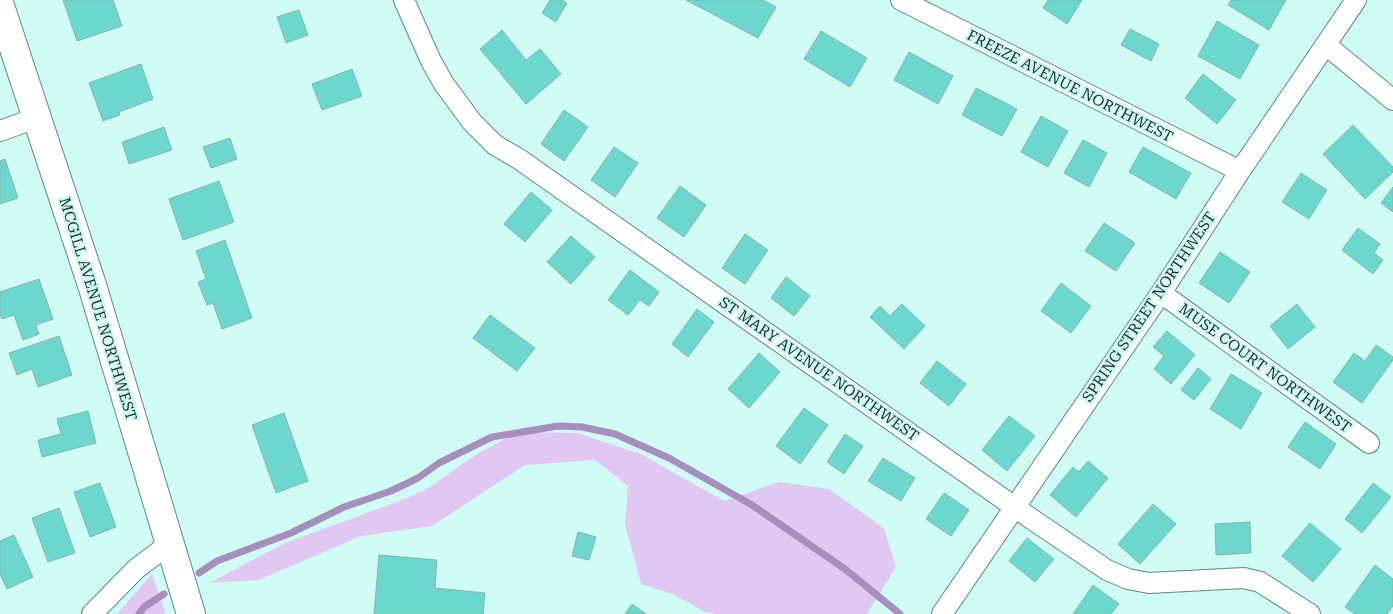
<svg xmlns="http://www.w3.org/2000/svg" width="1393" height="614" font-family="'Roboto Serif',serif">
	<rect width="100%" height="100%" fill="#d0fcf6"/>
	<path fill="#e1c8f2" d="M518,432L578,433L641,454L724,501L779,482L829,489L884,528L896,567L867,614H717L705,612L673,594L641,584L625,524L628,486L595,460L525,465L432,526L361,536L259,580L209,583L285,543L397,502L427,489L477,454Z
		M152,574L166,614H117Z"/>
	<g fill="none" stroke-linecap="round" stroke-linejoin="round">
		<path stroke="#a68fbd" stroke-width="7" d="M199,573L217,561L291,533L344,507L391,491L418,478L439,463L492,437L558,426L582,427L615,434L669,458L752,505L845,569L900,614
			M139,614L144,607L164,594"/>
	</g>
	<path fill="#6cd7cc" stroke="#89b3ad" d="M63,0H113L122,26L77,41Z
		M550,0H562L567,3L556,22L542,13Z
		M686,0H763L776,7L758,38Z
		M1048,0H1082L1067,24L1043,8Z
		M1231,0H1286L1269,30L1228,5Z
		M299,10L308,35L286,43L277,17Z
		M1217,21L1259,45L1240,79L1198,56Z
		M1130,29L1159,44L1151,61L1121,45Z
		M502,30L526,60L540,49L561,74L526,104L480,49Z
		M821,31L867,58L850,87L804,59Z
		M909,52L953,76L938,104L894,80Z
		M141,64L153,99L119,112L120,115L103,121L89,83Z
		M352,69L362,96L322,110L312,84Z
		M1203,74L1236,100L1217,124L1185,98Z
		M976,88L1017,109L1002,136L962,115Z
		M564,110L588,127L564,161L541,144Z
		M1041,116L1068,131L1048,167L1021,152Z
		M1353,125L1393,167V172L1365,199L1323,154Z
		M164,127L172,150L129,164L122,142Z
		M230,138L237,159L211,168L203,147Z
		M1083,140L1107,153L1089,187L1064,173Z
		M614,147L638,163L615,197L591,180Z
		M1143,147L1191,173L1176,199L1129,172Z
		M5,159L18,198L0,204V161Z
		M1301,173L1327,190L1309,219L1282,202Z
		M219,181L234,222L183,240L169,199Z
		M680,186L706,205L684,237L657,218Z
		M1393,187V212L1381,203Z
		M531,192L552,210L525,242L504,224Z
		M1104,223L1135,243L1116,271L1085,251Z
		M1358,228L1380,244L1374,253L1383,260L1373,274L1342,250Z
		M745,234L768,250L745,284L722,268Z
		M571,236L595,257L571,284L547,262Z
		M225,240L252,318L222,329L213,303L207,305L198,282L206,279L196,251Z
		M1220,252L1250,272L1229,303L1199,283Z
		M630,270L659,292L649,306L640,300L628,315L608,300Z
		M786,277L810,296L794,316L771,298Z
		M39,279L53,319L36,325L39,334L23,340L14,315L2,319L0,314V292Z
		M1061,283L1091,306L1071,333L1041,311Z
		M902,304L925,326L904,349L870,317L880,306L890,316Z
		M1297,304L1315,327L1288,349L1270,326Z
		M697,309L714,322L688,357L672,344Z
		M490,315L535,348L517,371L473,338Z
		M1167,331L1195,355L1171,384L1154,369L1164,356L1153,347Z
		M59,336L72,375L38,387L32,369L17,375L9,353Z
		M1376,345L1393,357V360L1362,403L1333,382L1354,353L1365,361Z
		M759,353L780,372L749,408L728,389Z
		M937,361L966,384L949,406L920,383Z
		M1198,368L1211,379L1194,400L1181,390Z
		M1231,374L1262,393L1241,429L1210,409Z
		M804,408L828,425L800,464L776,446Z
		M88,411L96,443L42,457L38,440L61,434L57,419Z
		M284,413L308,481L276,493L252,425Z
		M1009,416L1035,436L1007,471L982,450Z
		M1305,422L1336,444L1320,469L1288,447Z
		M845,434L863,446L844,474L827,462Z
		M883,458L915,478L901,501L868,481Z
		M1088,461L1108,478L1076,517L1050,495L1073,467L1079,472Z
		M100,483L116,527L90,537L74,492Z
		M1373,483L1391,497L1362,533L1345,519Z
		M944,493L969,510L951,536L926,519Z
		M1153,504L1176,524L1140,564L1118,544Z
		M59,508L75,553L48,562L32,518Z
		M1250,522L1251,553L1216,555L1215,524Z
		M1310,523L1341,549L1313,582L1282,556Z
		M578,532L596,537L589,560L572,556Z
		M14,535L33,577L7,589L0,574V541Z
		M1027,538L1054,559L1035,582L1009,561Z
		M379,555L437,560L435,588L485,593L483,614H374Z
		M1375,565L1393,579V606L1387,614H1355L1345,607Z
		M1093,585L1119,604L1111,614H1073Z
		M632,604L646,614H625Z"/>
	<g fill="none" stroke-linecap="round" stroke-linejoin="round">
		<defs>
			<path id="street" d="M404,0L431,61L444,84L472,122L495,145L519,159L1036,522L1107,570L1128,579L1149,583L1244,578L1260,582L1310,614
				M901,0L1240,171
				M1326,45L1393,100
				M0,131L36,118
				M1161,293L1369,443
				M92,614L136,569L169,544
				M942,614L1161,293L1240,171L1356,0"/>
			<path id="secondary" d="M0,6L92,285L191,614"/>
		</defs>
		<use href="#street" stroke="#5f8782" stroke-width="22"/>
		<use href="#secondary" stroke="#5f8782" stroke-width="30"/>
		<use href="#street" stroke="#fff" stroke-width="20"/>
		<use href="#secondary" stroke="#fff" stroke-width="28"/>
	</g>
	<g text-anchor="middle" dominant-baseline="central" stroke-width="5" stroke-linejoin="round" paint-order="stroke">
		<g font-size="15" fill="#1b2b29" stroke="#d0fcf6">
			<text transform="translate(1070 86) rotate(27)">FREEZE AVENUE NORTHWEST</text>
			<text transform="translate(1149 307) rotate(-56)">SPRING STREET NORTHWEST</text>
			<text transform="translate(98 309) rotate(73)">MCGILL AVENUE NORTHWEST</text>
			<text transform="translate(1265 368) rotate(36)">MUSE COURT NORTHWEST</text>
			<text transform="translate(819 369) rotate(35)">ST MARY AVENUE NORTHWEST</text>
		</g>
	</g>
</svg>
